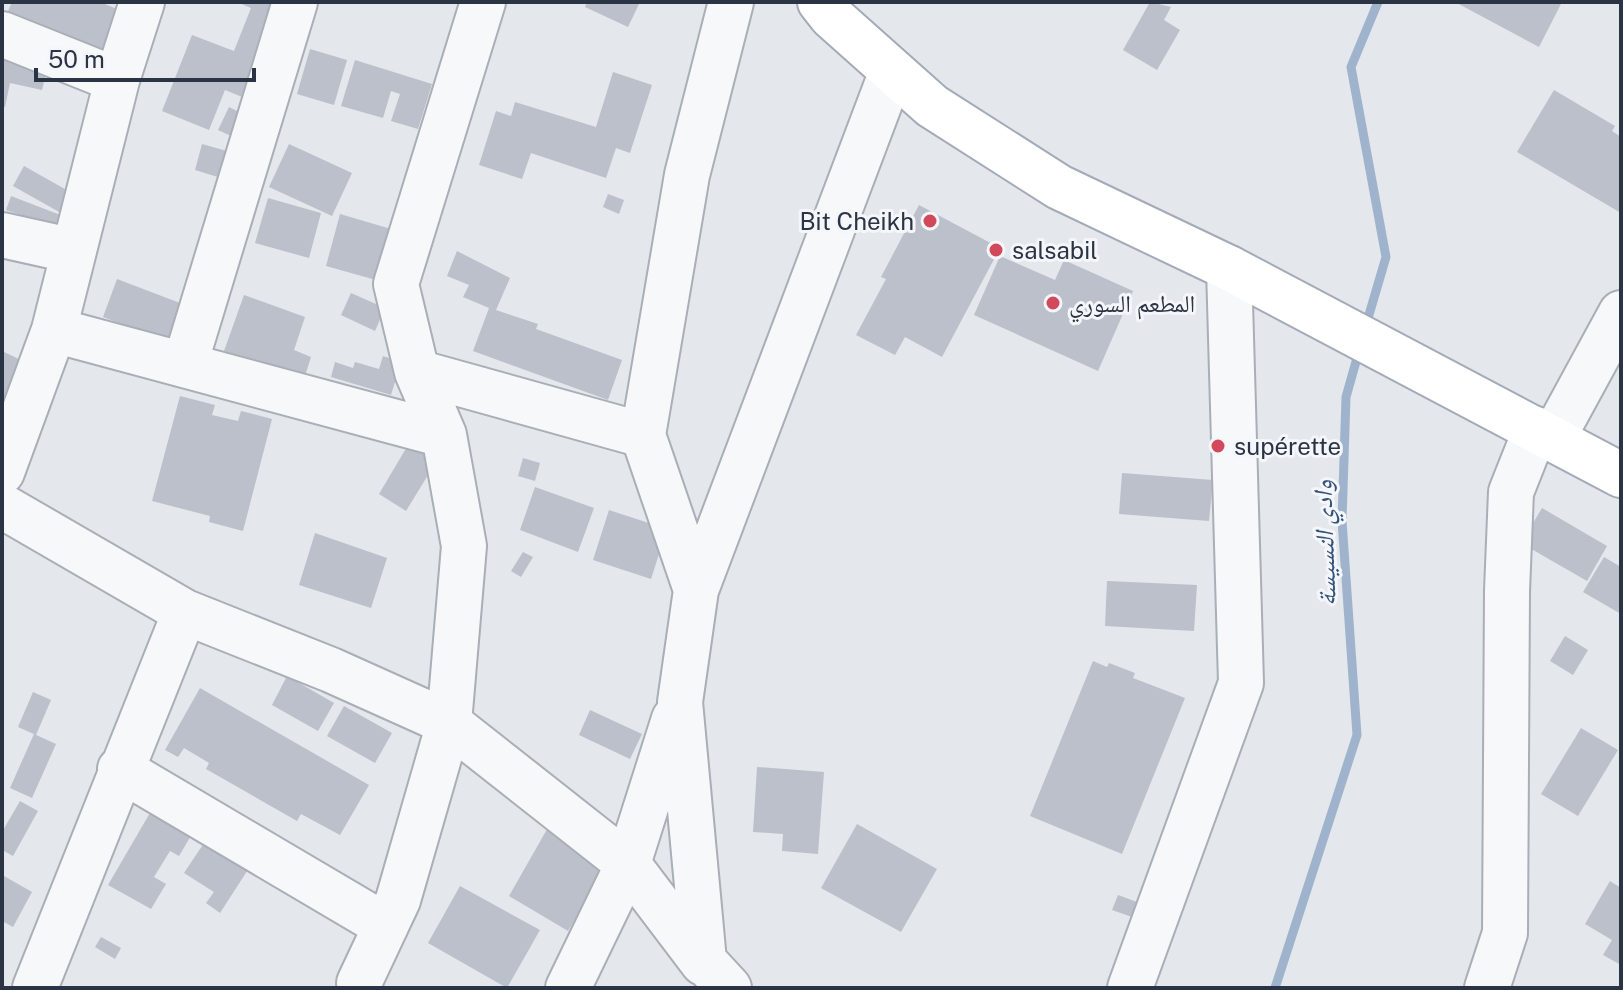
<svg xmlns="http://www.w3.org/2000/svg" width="1623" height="990" font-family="'Public Sans','Noto Naskh Arabic',sans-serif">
	<rect width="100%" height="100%" fill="#e4e7ec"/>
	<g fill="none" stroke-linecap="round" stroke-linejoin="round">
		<path stroke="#9fb4cc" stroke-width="9" d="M1366,325L1386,257L1351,67L1378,2
			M1275,988L1357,735L1342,521L1346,397L1359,351"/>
	</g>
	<path fill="#bbc0ca" d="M12,2H100L129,14L108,63L5,18Z
		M237,2H290L252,101L225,90L209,130L162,111L192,35L234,51L251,8Z
		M587,2H640L628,27L585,7Z
		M1150,2L1171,7L1164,20L1180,30L1157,70L1123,50Z
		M1455,2H1562L1539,47Z
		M310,49L347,60L334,105L297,94Z
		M2,52L49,62L42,90L10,83L5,107H2Z
		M355,60L432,84L418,129L391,121L400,94L391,91L383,118L341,106Z
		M613,72L652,85L630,153L616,148L606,178L531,153L522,179L479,165L496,111L511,116L515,102L596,127Z
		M1554,90L1615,126L1612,131L1621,137V213L1517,152Z
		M229,107L254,119L244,142L218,130Z
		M202,144L241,155L234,182L195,170Z
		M289,144L352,173L332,216L269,187Z
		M24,166L72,193L61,213L13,186Z
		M608,194L624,200L619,214L603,207Z
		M11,196L63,216L59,228L6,210Z
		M268,198L321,213L309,258L255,243Z
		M919,205L1000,248L942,357L905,337L895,355L856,335L886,279L881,277Z
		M340,214L398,231L383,282L326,266Z
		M457,251L510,278L496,310L538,324L536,329L622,360L608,400L473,351L489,308L463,297L469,285L447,276Z
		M1000,256L1055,280L1064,260L1133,291L1098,371L974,315Z
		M117,279L201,311L187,349L103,317Z
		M351,293L385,308L375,331L341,315Z
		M244,295L305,317L294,350L311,357L304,379L224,351Z
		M2,351L25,362L2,412Z
		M383,356L401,362L391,395L331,377L335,362L353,368L355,362L379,369Z
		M180,396L215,405L212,415L238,421L241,411L272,419L243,531L209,522L210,516L152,501Z
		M408,445L436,462L406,511L379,494Z
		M523,458L540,463L535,481L518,476Z
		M1122,473L1213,480L1209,521L1119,514Z
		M535,487L594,508L578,552L520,530Z
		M1542,508L1607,546L1587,581L1521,543Z
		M609,510L667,529L651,579L593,560Z
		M315,533L387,558L371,608L299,585Z
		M523,552L533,557L521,577L511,571Z
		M1604,557L1621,567V614L1583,592Z
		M1107,581L1197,585L1194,631L1105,626Z
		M1565,636L1588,650L1573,675L1550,661Z
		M1093,661L1107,667L1109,663L1135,673L1133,678L1185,698L1122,854L1030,816Z
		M287,676L334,703L318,731L272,705Z
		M200,688L369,785L340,835L301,814L297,821L206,769L209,763L184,748L178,757L165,750Z
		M33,692L51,700L36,735L18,727Z
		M344,706L392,733L375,763L327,736Z
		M590,710L642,734L630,759L579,735Z
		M1581,728L1618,750L1578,816L1541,794Z
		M34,734L56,744L32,798L10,788Z
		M757,767L824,772L818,854L782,851L783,834L753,832Z
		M20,801L38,811L13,856L2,850V832Z
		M154,806L195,829L179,856L170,851L154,877L166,884L151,909L108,885Z
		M550,824L611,860L568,931L509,896Z
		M857,824L937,869L901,932L821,888Z
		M208,837L251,865L220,913L206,903L214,892L184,873Z
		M4,876L32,892L13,927L2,921Z
		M1610,881L1621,888V965L1603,955L1612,940L1585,924Z
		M460,886L540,930L507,988L428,943Z
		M1118,895L1137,902L1132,917L1112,910Z
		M101,937L121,948L115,959L95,947Z"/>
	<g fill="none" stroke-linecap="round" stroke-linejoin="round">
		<defs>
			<path id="minor" d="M2,34L117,80
				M2,235L74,251
				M54,330L444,435
				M185,364L295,2
				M417,372L643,435
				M1553,438L1621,313
				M2,472L54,330L117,80L142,2
				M2,506L185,612L35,988
				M696,590L643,435L687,175L731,2
				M185,612L331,670L449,723L628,864L703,963
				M120,769L386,926
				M359,983L398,900L449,723L464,546L444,435L417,372L396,284L483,2
				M568,988L628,864L674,719
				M729,988L704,961L680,702L696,590L892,71
				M1130,988L1241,683L1229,268
				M1487,988L1505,933L1507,591L1511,492L1536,429"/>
			<path id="major" d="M820,2L831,16L932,106L1059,187L1229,268L1621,475"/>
		</defs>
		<use href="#minor" stroke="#a9aeb7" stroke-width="48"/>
		<use href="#major" stroke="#a3abb8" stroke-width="48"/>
		<use href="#minor" stroke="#f7f8fa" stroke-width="44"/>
		<use href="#major" stroke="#fff" stroke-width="44"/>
	</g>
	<g fill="#d1495b" stroke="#f4f6f9" stroke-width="3">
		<circle cx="930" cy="221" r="8"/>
		<circle cx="996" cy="250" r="8"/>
		<circle cx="1053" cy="303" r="8"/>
		<circle cx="1218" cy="446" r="8"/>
	</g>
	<g text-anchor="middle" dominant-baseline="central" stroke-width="6" stroke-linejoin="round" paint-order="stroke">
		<g font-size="24" fill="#2b3445" stroke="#f4f6f9" text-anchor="start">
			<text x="914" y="221" text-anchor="end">Bit Cheikh</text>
			<text x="1012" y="250">salsabil</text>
			<text x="1069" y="303">المطعم السوري</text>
			<text x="1234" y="446">supérette</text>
		</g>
		<g font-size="26" font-style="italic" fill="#34527a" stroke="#f4f6f9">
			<text transform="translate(1324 543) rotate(-92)">وادي النسيسة</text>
		</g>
	</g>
	<rect width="1623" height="990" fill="none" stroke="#2b3445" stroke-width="8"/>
	<path d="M36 68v12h218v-12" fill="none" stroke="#2b3445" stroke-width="4"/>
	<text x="48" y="68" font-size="24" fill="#2b3445" stroke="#f4f6f9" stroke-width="6" paint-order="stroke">50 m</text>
</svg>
